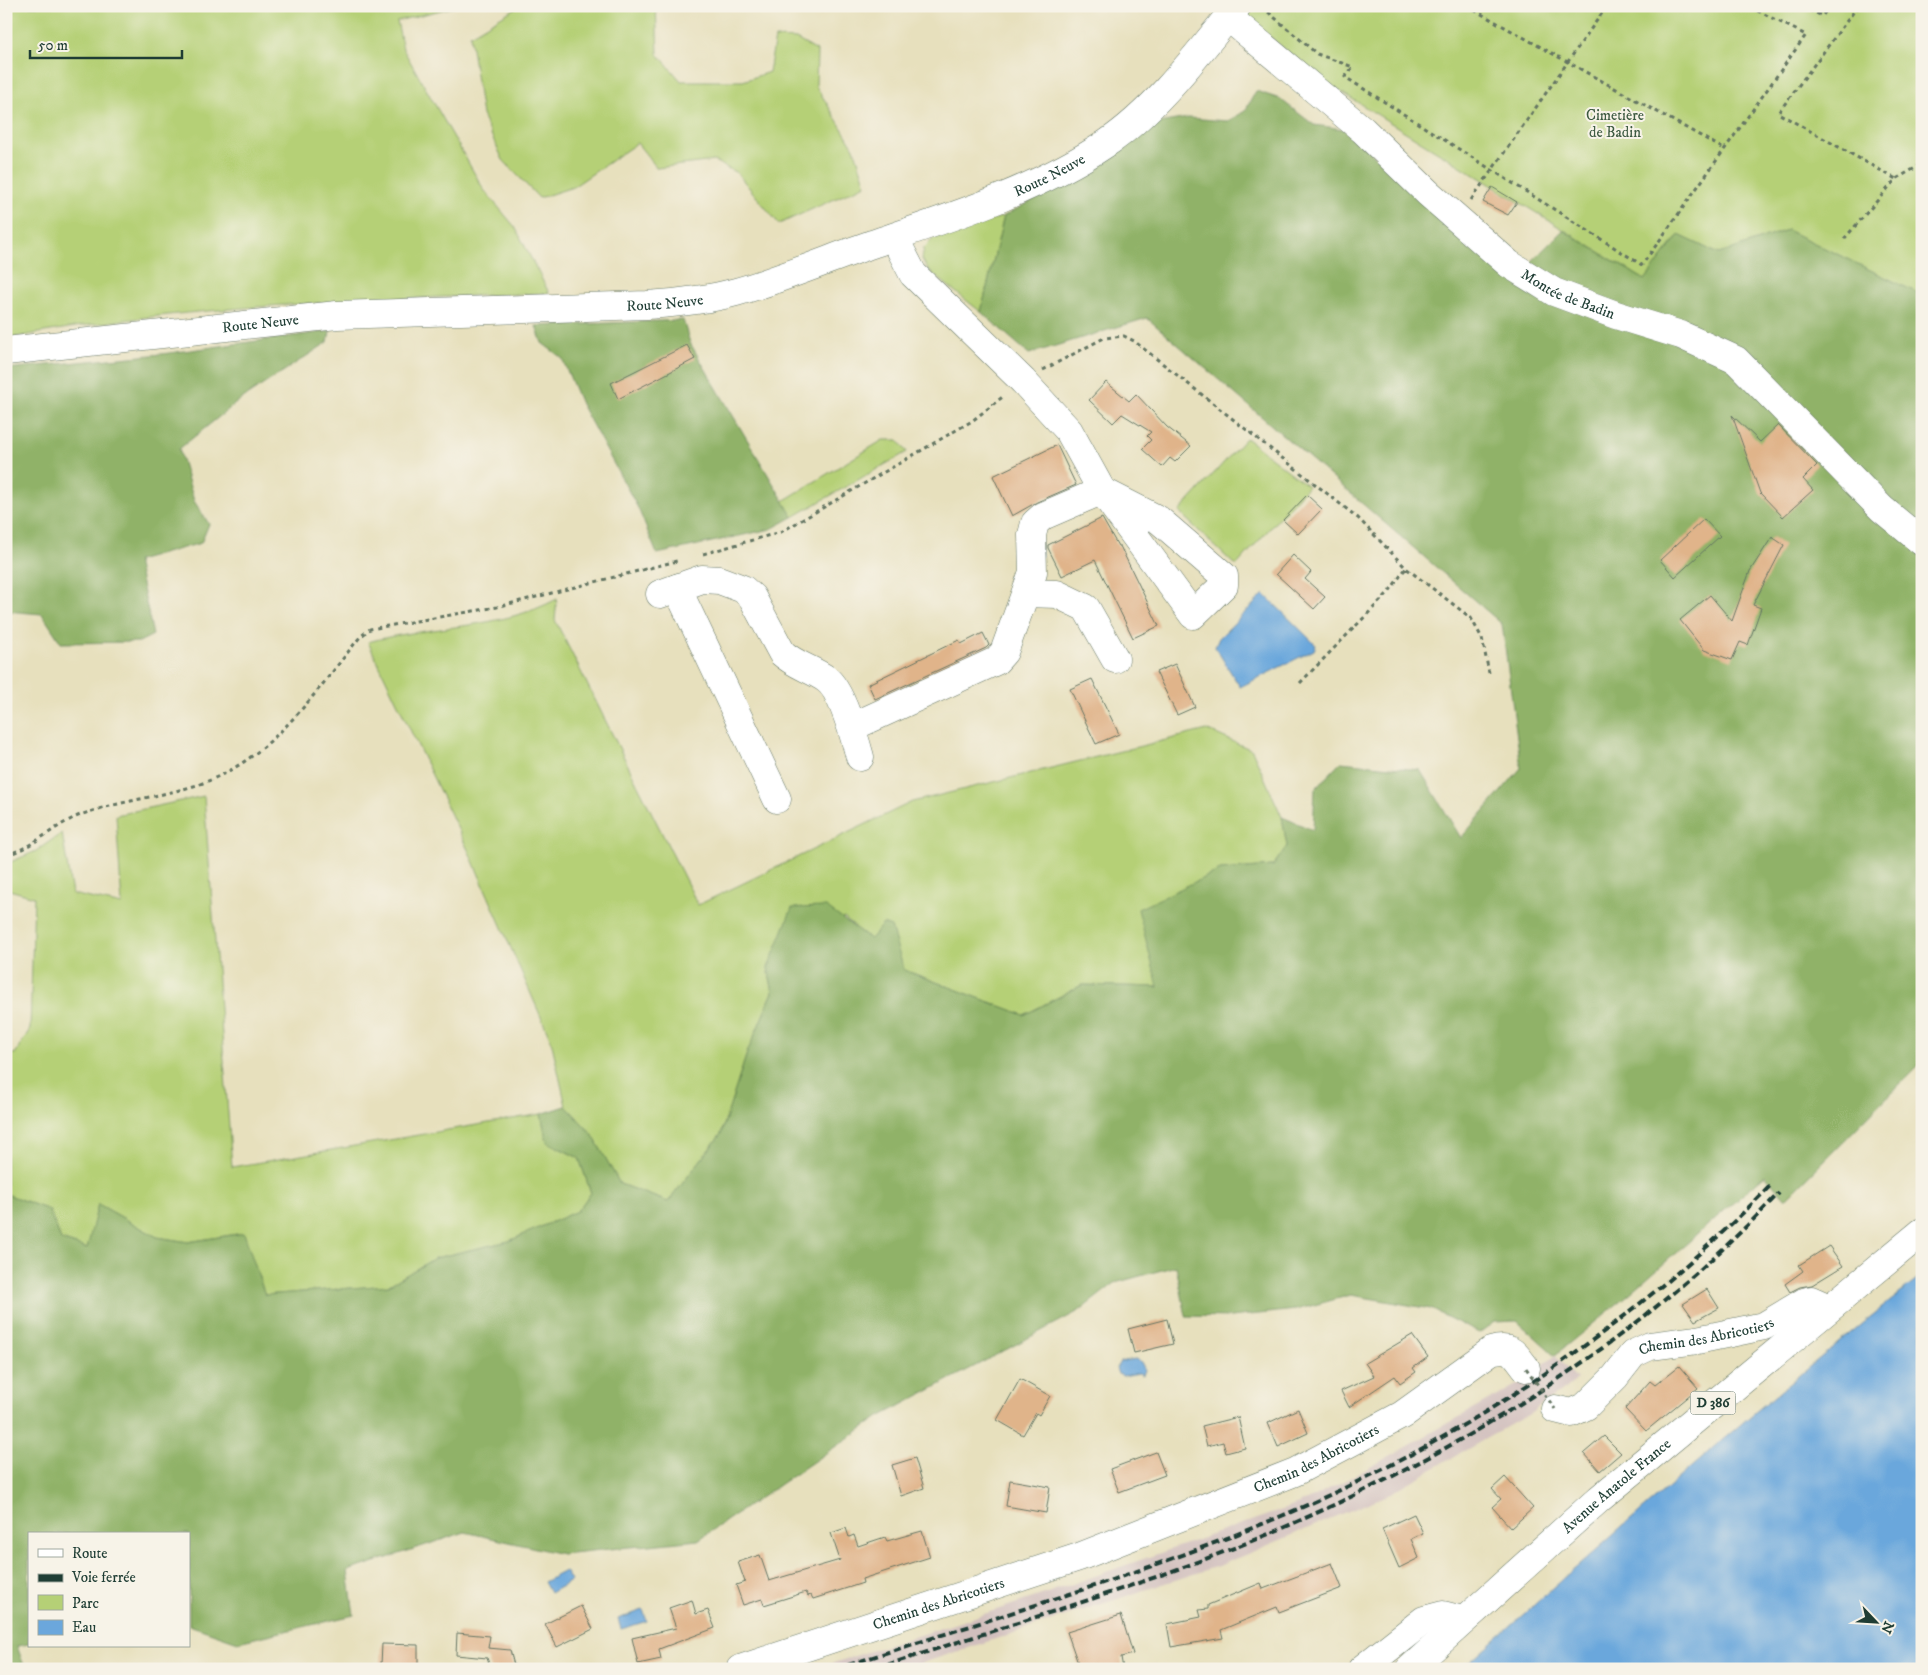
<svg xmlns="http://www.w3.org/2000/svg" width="1928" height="1675" font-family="'IM FELL DW Pica',serif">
	<rect width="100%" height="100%" fill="#f7f3e8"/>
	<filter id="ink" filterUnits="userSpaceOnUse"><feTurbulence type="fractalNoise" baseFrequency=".02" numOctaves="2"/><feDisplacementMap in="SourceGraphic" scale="10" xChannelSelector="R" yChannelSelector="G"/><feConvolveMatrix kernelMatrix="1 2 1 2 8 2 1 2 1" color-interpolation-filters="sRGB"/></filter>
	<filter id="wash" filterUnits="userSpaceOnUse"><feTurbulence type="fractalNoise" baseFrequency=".0096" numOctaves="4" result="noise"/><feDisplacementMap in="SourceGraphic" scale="20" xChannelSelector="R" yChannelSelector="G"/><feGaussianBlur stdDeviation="1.12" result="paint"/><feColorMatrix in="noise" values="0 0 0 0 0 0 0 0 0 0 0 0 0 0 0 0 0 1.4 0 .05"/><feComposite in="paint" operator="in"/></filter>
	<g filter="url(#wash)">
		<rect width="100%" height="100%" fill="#e7e0bd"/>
		<path fill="#d1bfbd" d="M1555,1355L1577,1380L1531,1413L1387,1495L1221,1565L904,1669H815L1030,1599L1299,1504L1365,1470L1520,1383Z"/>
		<path fill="#b5d076" stroke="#6a8655" d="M6,6H457L397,21L403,49L484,190L515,227L549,293C368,300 185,304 6,339Z
			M519,6H656L658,54L681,81H743L769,72L775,38L796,39L817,51L816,86L854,148L866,185L779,224L737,173L714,161L657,168L637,143L573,187L539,198L503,160L482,115L470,35Z
			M1255,6H1922V295L1787,230L1719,254L1679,235L1645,280L1323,81L1246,17Z
			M1004,216L981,312L928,270L922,259L924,248L934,238Z
			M1246,438L1308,486L1236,566L1179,512Z
			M883,440H898L907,452L793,517L783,501Z
			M557,599L555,620L698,905L912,802L1207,730L1252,750L1282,817L1287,846L1273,866L1220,870L1158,987L1082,985L1024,1015L904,970L883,924L870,940L844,918L768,968L773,992L747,1053L721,1134L668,1202L620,1184L592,1134L566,1106L551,1040L469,852L368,642C429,625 500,630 557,599Z
			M204,796L232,1167L541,1114L547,1142L579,1158L591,1193L577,1211L509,1241L435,1258L389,1285L265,1295L243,1233L188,1242L157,1237L98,1204L88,1249L61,1240L49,1210L6,1194V1053L15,1054L30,1029L34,897L6,889V864L36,851L62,833L72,894L122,905L116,815Z"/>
		<path fill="#90b267" stroke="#58784e" d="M1256,91L1280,99L1314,125L1343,129L1521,280L1533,260L1563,230L1645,280L1679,235L1719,254L1787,230L1922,295V1062L1786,1199L1765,1175L1628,1295L1555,1355L1517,1321L1494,1322L1479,1333L1431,1309L1351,1295L1296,1310L1231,1317L1186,1316L1176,1266L1115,1283L1079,1311L879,1417L698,1540L562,1554L465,1532L348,1571L354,1615L238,1642L189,1625V1534H29V1644L17,1646L25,1669H6V1194L49,1210L61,1240L87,1249L98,1204L157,1237L188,1242L244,1233L265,1295L389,1285L435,1258L509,1241L577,1211L591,1193L579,1158L547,1142L541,1114L566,1106L592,1134L620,1184L668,1202L721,1134L747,1053L773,992L768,968L792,908L826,907L870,939L883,924L891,927L904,970L1024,1015L1082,985L1158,987L1138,909L1220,870L1273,866L1287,846L1282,817L1313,830L1315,789L1341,762L1420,770L1461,838L1521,768L1502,624L1147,318L1029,354L981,312L1004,216L1058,186L1099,167L1158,123L1188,118L1228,121L1245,111Z
			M683,320L690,343L793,517L771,529L657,554L638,508L581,404L562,358L542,343L536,326Z
			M330,331L328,342L240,400L179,449L194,501L209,524L201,543L137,561L153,635L139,642L61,643L42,614L6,611V369L162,354Z"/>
		<path fill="#6ba7dc" stroke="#457288" d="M1264,594L1316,645L1314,650L1240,687L1215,647L1219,638Z
			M1922,1276V1669H1462C1613,1535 1763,1400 1922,1276Z
			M1135,1359L1141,1362L1145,1370L1143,1375L1139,1373L1123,1376L1118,1374L1116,1368L1120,1362Z
			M565,1571L571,1581L550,1593L544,1582Z
			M643,1610L647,1621L621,1629L618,1619Z"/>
		<g id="blocks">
			<path fill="#e0b48a" d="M1492,187L1517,202L1508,215L1483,202Z
				M687,345L695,359L618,399L611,383Z
				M1106,382L1129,401L1136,394L1167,427L1191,446L1175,462L1170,458L1162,467L1142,449L1151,440L1147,436L1151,432L1122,414L1113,423L1089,400Z
				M1732,415L1760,442L1778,425L1817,465L1803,479L1813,490L1783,517L1760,493Z
				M1057,445L1076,485L1037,502L1012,516L993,476Z
				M1307,495L1322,509L1298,534L1283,520Z
				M1102,518L1118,546H1120L1159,626L1133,638L1095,560L1062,576L1048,548V545Z
				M1704,519L1720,536L1675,577L1660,560Z
				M1772,537L1784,545L1753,605L1761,608L1748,645L1740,642L1732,660L1704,650L1680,620L1710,595L1732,621L1750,571Z
				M1293,555L1311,572L1305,579L1325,597L1314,609L1276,574Z
				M983,633L989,645L986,648L875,699L868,684L959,640L961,644Z
				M1175,664L1195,707L1177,715L1156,672Z
				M1092,679L1119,734L1096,744L1070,689Z
				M1829,1246L1843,1266L1812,1285L1800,1287L1790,1292L1785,1284L1803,1271L1799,1265Z
				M1707,1289L1719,1308L1695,1321L1683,1304Z
				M1167,1319L1173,1344L1134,1353L1128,1329Z
				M1412,1335L1428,1357L1413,1368L1416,1372L1400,1383L1395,1376L1349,1407L1341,1391L1374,1376L1365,1363Z
				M1679,1366L1698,1388L1646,1431L1625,1409L1650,1381L1655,1385Z
				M1020,1379L1050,1396L1039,1415L1036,1413L1023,1435L997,1420Z
				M1298,1409L1308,1433L1278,1447L1268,1423Z
				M1238,1417L1245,1448L1226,1453L1223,1442L1207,1446L1202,1426Z
				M1604,1436L1621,1453L1600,1471L1584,1453Z
				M1156,1452L1165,1475L1119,1492L1110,1469Z
				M915,1458L924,1488L901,1496L892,1465Z
				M1505,1477L1533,1508L1511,1528L1492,1507L1501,1499L1492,1489Z
				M1010,1480L1050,1487L1046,1513L1006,1506Z
				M1414,1514L1423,1533L1411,1539L1419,1558L1399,1568L1382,1529Z
				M846,1528L849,1537L854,1535L858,1546L885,1537L887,1541L922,1531L930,1557L862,1579L863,1583L813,1599L811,1595L808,1596L806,1592L764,1605L762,1599L743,1605L736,1585L745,1582L738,1562L760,1555L769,1581L840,1560L831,1533Z
				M1332,1563L1342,1588L1279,1612L1277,1607L1221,1630L1223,1638L1171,1647L1167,1624L1201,1617L1199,1610L1208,1609V1605L1261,1583L1263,1589Z
				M692,1600L696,1614L708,1610L715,1628L659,1649L661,1659L638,1664L632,1638L676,1628L669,1608Z
				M581,1606L593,1629L557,1647L545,1624Z
				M1121,1615L1133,1654L1121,1657L1123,1669H1080L1067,1632Z
				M457,1633L490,1636L488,1648L510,1650L515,1669H491L487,1658L456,1655Z
				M382,1644L418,1645V1667L381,1665Z"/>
		</g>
	</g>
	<g filter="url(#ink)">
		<use href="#blocks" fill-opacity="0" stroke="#657664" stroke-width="1"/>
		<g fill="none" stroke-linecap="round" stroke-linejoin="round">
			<defs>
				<g id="minor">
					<path id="s1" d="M1228,17L1363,130L1428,193L1509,264L1554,292L1616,315L1681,335L1736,360L1882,509L1922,542"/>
					<path id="s2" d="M6,351L337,315L647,305C677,303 707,300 736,292C782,279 827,260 872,244C952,217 1037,190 1107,143C1157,109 1199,52 1237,6"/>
					<path d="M677,588L777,799"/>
					<path d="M1026,593L1057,594L1086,608L1115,659"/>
					<path d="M660,594L702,579L719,580L743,589L752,597L782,653C795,665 812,669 826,679C841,689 855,739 860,757"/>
					<path d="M852,727L996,661L1004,652L1033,572L1032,535L1035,523L1043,516L1094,494L1102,491L1159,520L1224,576V585L1193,615L1102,491L1069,431L1023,381L913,274L894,237"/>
					<path id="s3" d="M1555,1409L1571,1413L1586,1406L1615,1377L1633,1354L1650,1346L1697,1340L1764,1326L1804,1302L1811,1300L1829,1308"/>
					<path id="s4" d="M740,1669L1079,1557L1295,1472L1402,1415L1491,1351C1512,1345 1514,1353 1526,1368"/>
					<path d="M1362,1669L1424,1620L1443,1615L1463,1620"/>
				</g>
				<g id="major">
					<path id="s5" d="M1410,1669L1599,1499L1922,1232"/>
				</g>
			</defs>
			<use href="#minor" stroke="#657664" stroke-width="29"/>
			<use href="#major" stroke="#657664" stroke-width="29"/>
			<path stroke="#657664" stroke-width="3" stroke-dasharray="4 4" stroke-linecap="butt" d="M1273,6L1268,12L1317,54L1353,67L1345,77L1642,265L1806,35L1748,6
				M1467,6L1724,149
				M1802,6L1822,16L1830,6
				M1858,6L1778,113L1896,179
				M1471,200L1607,6
				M1844,239L1896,179L1922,164
				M1043,370L1104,338L1124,336L1134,341L1358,518L1406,568L1471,618L1482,638L1489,673
				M703,554L781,532L972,421L1005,395
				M1300,683L1388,593L1406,568
				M6,855C35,847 55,824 83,814C120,801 159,797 197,785C270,761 314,694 360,637L370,629L497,607L677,561"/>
			<use href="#minor" stroke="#fff" stroke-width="28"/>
			<use href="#major" stroke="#fff" stroke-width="28"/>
			<path stroke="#1f3d34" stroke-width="4" stroke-dasharray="8 4" stroke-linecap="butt" d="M836,1669C982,1621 1130,1579 1272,1520C1459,1443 1629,1330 1771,1185
				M875,1669C1010,1624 1148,1585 1278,1530C1464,1450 1640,1341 1779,1193"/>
			<path stroke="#657664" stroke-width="3" stroke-dasharray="4 4" stroke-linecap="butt" d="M1526,1368L1555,1409"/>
		</g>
	</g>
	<g text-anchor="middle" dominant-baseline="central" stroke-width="4" stroke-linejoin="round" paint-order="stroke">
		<rect fill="#f7f3e8" stroke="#60746a" stroke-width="1" x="1690.5" y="1391.5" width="45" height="23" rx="4"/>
		<g font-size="14" font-weight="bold" fill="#1f3d34">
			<text x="1713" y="1403">D 386</text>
		</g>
		<g font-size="15" fill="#3d5a41" stroke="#f7f3e8">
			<text x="1615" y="115">Cimetière<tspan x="1615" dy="17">de Badin</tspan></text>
		</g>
		<g font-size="15" fill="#1f3d34" stroke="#f7f3e8">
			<text stroke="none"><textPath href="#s2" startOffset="1068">Route Neuve</textPath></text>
			<text stroke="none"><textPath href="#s1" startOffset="441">Montée de Badin</textPath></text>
			<text stroke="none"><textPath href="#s2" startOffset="661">Route Neuve</textPath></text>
			<text stroke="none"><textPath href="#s2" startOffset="256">Route Neuve</textPath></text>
			<text stroke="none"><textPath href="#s3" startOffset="179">Chemin des Abricotiers</textPath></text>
			<text stroke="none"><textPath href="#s4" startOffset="614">Chemin des Abricotiers</textPath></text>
			<text stroke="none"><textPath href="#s5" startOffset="276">Avenue Anatole France</textPath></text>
			<text stroke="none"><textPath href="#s4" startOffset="209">Chemin des Abricotiers</textPath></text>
		</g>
	</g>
	<rect width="1928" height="1675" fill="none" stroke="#f7f3e8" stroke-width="25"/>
	<rect x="28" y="1532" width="162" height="115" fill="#f7f3e8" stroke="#a1aaa0"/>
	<rect x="38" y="1549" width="25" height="8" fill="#ffffff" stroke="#a1aaa0"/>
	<text x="72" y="1558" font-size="15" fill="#1f3d34">Route</text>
	<rect x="38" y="1574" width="25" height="8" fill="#1f3d34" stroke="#a1aaa0"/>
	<text x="72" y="1582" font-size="15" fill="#1f3d34">Voie ferrée</text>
	<rect x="38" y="1595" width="25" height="15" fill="#b5d076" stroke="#a1aaa0"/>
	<text x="72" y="1608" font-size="15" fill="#1f3d34">Parc</text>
	<rect x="38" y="1620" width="25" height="15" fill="#6ba7dc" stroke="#a1aaa0"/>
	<text x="72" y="1632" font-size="15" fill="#1f3d34">Eau</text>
	<g transform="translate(1876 1622) rotate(115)" stroke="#f7f3e8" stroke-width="4" paint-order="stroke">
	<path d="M0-4L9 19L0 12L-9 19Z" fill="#1f3d34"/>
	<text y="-8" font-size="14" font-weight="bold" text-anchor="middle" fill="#1f3d34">N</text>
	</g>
	<path d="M30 50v8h152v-8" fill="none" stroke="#1f3d34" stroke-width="2.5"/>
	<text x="38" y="50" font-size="15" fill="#1f3d34" stroke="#f7f3e8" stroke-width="4" paint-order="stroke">50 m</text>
</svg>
